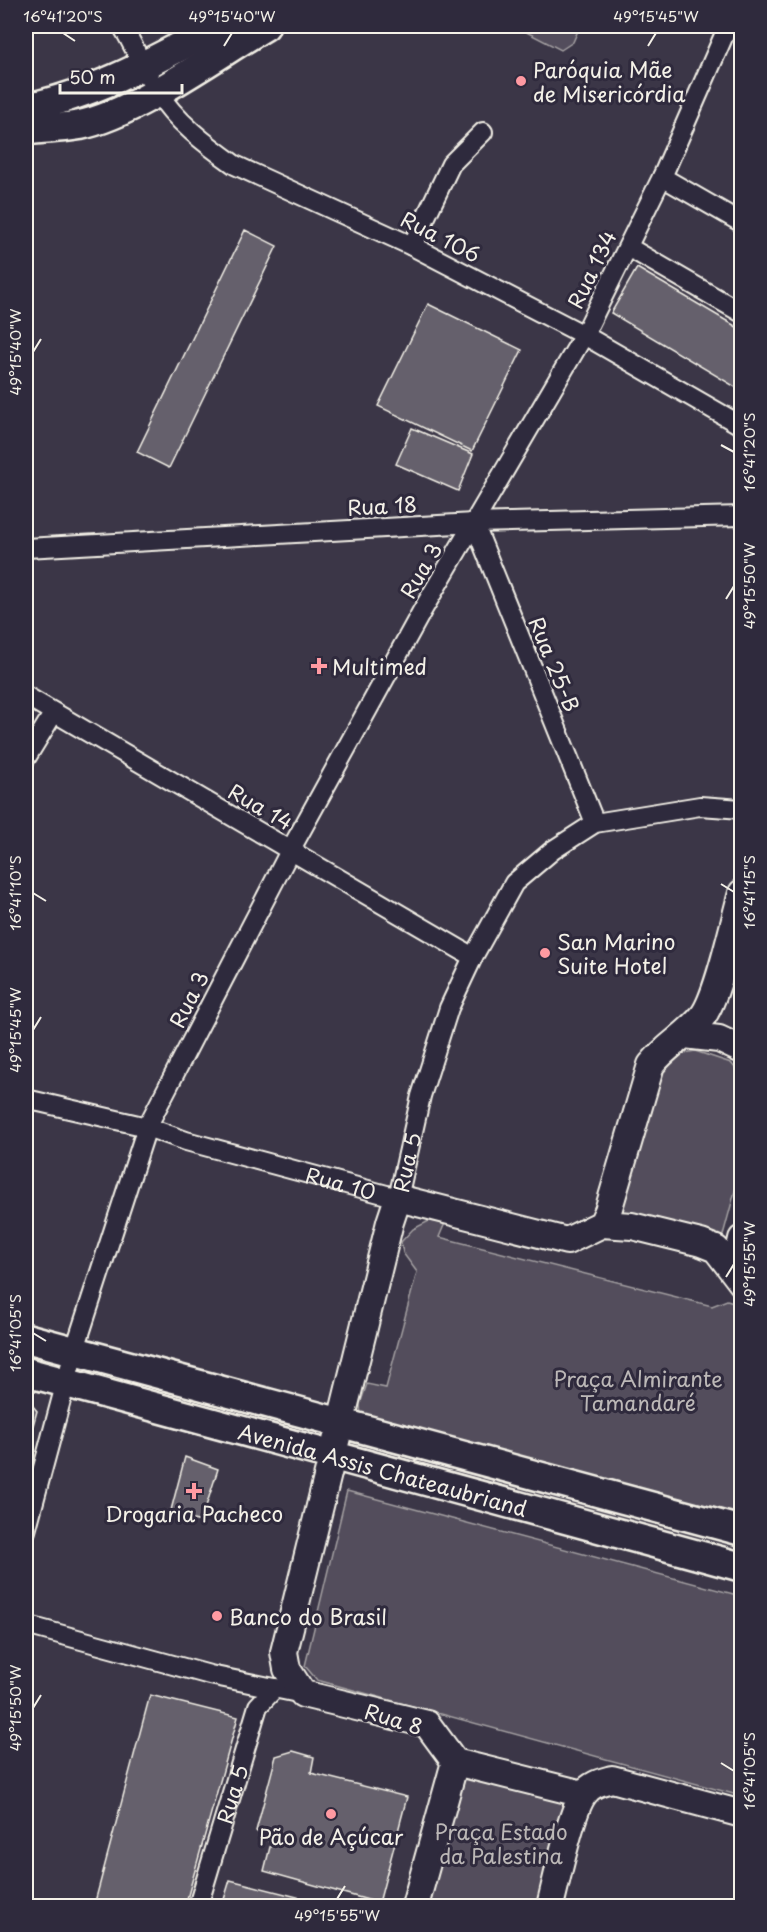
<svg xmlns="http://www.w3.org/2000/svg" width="767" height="1932" font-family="'Playpen Sans',sans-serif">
	<rect width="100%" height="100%" fill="#3b3647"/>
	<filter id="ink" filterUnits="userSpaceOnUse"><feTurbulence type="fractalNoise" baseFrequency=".0167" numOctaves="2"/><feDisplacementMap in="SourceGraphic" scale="12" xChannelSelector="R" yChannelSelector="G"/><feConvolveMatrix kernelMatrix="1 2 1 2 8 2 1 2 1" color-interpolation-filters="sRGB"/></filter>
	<g filter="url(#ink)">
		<path fill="#534e5c" stroke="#a4a0a2" stroke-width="1.5" d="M515,26H580L573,42L561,50Z
			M695,1051L731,1063L741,1075V1169L720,1246L613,1214L649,1085L675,1055Z
			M429,1221L445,1223L439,1237L712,1306L727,1300L741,1304V1522L361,1418L360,1404L367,1384L386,1388L417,1272L403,1253L401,1242L413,1229Z
			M347,1491L741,1596V1796L317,1680L305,1666Z
			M463,1773L570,1800L539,1906H429Z"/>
		<path fill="#65616c" stroke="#f4f1e8" stroke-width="1.5" d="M245,230L277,246L169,468L137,452Z
			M637,268L742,330V391L611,313Z
			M428,304L522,350L472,451L378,406Z
			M412,428L473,454L458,491L396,464Z
			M26,1398L37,1411L26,1451Z
			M185,1457L218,1469L201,1522L170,1514Z
			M150,1695L238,1717L185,1906H110L95,1902Z
			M293,1751L314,1757L311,1773L407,1797L379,1903L264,1871L271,1843L256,1831L276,1756Z
			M230,1880L317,1902L316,1906H222Z"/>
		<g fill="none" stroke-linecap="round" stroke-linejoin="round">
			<defs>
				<g id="minor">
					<path d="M122,26C135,47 144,71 157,91C175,121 207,145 235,165L412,246L584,335L742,426"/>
					<path d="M662,177L742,223"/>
					<path d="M412,246L451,164L483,132"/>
					<path d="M628,247L742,313"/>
					<path d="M474,523L595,823"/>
					<path d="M26,548L474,523L742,516"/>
					<path d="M26,696L473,957"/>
					<path d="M26,758L53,714"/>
					<path id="s1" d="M26,1099L147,1127L186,1141L398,1198L421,1096L449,1008L473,957L514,883L553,850L595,823L700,806L742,809"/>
					<path d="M26,1531L74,1352L147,1127L291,849L422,611L584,335L662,177L728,26"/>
					<path d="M26,1625L210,1675L303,1694"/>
					<path id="s2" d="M198,1906L258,1706L275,1688"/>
				</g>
				<path id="secondary" d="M685,1035L719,1039L742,1050
					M602,1224L608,1211L651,1065C666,1046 686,1036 702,1017C718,998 734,920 742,893
					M735,1270L742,1239
					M583,1794L455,1762L427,1724L303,1694L287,1669L284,1652L390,1222L398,1198L567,1241L602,1224L632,1226L701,1243L716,1249L742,1283
					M415,1906L455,1762
					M550,1906C556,1883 571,1810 584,1794C591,1784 601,1782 612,1779L742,1814"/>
				<g id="primary">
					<path d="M26,108C95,94 157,59 219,26"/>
					<path d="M26,130C44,129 62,128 80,125C135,114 216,55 265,26"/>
					<path d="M26,1338L742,1531"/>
					<path id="s3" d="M26,1372L742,1567"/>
				</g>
			</defs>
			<use href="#minor" stroke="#f4f1e8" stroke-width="22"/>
			<use href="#secondary" stroke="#f4f1e8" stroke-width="30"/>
			<use href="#primary" stroke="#f4f1e8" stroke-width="33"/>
			<use href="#minor" stroke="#2f2a3d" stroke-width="18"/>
			<use href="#secondary" stroke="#2f2a3d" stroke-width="26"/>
			<use href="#primary" stroke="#2f2a3d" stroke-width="28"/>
		</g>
	</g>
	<path fill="none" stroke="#f4f1e8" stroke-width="2" d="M63,33L75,41M224,46L232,33M648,46L656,33M33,352L41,339M721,445L734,452M726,599L734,586M721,884L734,892M33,893L46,901M33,1030L41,1017M726,1277L734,1264M33,1333L46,1341M33,1708L41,1695M721,1763L734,1771M337,1899L345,1886"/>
	<g fill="#ff9aa2" stroke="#2f2a3d" stroke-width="2">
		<circle cx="521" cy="81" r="6"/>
		<path d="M316 657h6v6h6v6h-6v6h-6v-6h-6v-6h6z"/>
		<circle cx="545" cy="953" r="6"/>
		<path d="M191 1482h6v6h6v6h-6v6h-6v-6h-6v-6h6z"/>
		<circle cx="217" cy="1616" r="6"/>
		<circle cx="331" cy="1814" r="6"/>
	</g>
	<g text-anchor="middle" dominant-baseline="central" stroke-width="6" stroke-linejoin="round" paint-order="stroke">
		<g font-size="21" fill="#f4f1e8" stroke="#2f2a3d" text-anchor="start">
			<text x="533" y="69">Paróquia Mãe<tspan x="533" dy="24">de Misericórdia</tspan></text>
			<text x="332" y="666">Multimed</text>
			<text x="557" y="941">San Marino<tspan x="557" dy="24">Suite Hotel</tspan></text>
			<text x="194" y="1513" text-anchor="middle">Drogaria Pacheco</text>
			<text x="229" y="1616">Banco do Brasil</text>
			<text x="331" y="1836" text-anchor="middle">Pão de Açúcar</text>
		</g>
		<g font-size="21" fill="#f4f1e8" stroke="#2f2a3d">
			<text transform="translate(441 236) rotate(27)">Rua 106</text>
			<text transform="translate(591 269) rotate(-64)">Rua 134</text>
			<text transform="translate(382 505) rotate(-3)">Rua 18</text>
			<text transform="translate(420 570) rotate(-60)">Rua 3</text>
			<text transform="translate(555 664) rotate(68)">Rua 25-B</text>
			<text transform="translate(261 806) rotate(30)">Rua 14</text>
			<text transform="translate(188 999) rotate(-63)">Rua 3</text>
			<text stroke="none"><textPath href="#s1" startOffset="422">Rua 5</textPath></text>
			<text stroke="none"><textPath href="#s1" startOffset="326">Rua 10</textPath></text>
			<text stroke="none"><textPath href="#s3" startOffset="370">Avenida Assis Chateaubriand</textPath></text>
			<text transform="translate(394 1718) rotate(17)">Rua 8</text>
			<text stroke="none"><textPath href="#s2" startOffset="117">Rua 5</textPath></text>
		</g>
		<g font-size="21" fill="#bcb8b7" stroke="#2f2a3d">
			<text x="638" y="1378">Praça Almirante<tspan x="638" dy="24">Tamandaré</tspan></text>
			<text x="501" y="1831">Praça Estado<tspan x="501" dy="24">da Palestina</tspan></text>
		</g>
	</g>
	<rect width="767" height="1932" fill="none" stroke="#2f2a3d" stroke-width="66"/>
	<path d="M60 84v9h122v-9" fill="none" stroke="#f4f1e8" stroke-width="3"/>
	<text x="69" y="84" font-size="18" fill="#f4f1e8" stroke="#2f2a3d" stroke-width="4.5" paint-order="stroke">50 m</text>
	<rect x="33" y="33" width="701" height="1866" fill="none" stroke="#f4f1e8" stroke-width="2"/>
	<g font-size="15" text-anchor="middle" fill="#f4f1e8">
		<text x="63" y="22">16°41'20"S</text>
		<text x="232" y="22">49°15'40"W</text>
		<text x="656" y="22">49°15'45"W</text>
		<text transform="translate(16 352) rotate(-90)" y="5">49°15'40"W</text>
		<text transform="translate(750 452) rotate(-90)" y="5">16°41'20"S</text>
		<text transform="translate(750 586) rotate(-90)" y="5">49°15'50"W</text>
		<text transform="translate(750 892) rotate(-90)" y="5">16°41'15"S</text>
		<text transform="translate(16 893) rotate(-90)" y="5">16°41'10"S</text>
		<text transform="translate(16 1030) rotate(-90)" y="5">49°15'45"W</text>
		<text transform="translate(750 1264) rotate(-90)" y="5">49°15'55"W</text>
		<text transform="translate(16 1333) rotate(-90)" y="5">16°41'05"S</text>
		<text transform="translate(16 1708) rotate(-90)" y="5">49°15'50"W</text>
		<text transform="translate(750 1771) rotate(-90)" y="5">16°41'05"S</text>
		<text x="337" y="1921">49°15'55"W</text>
	</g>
</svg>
